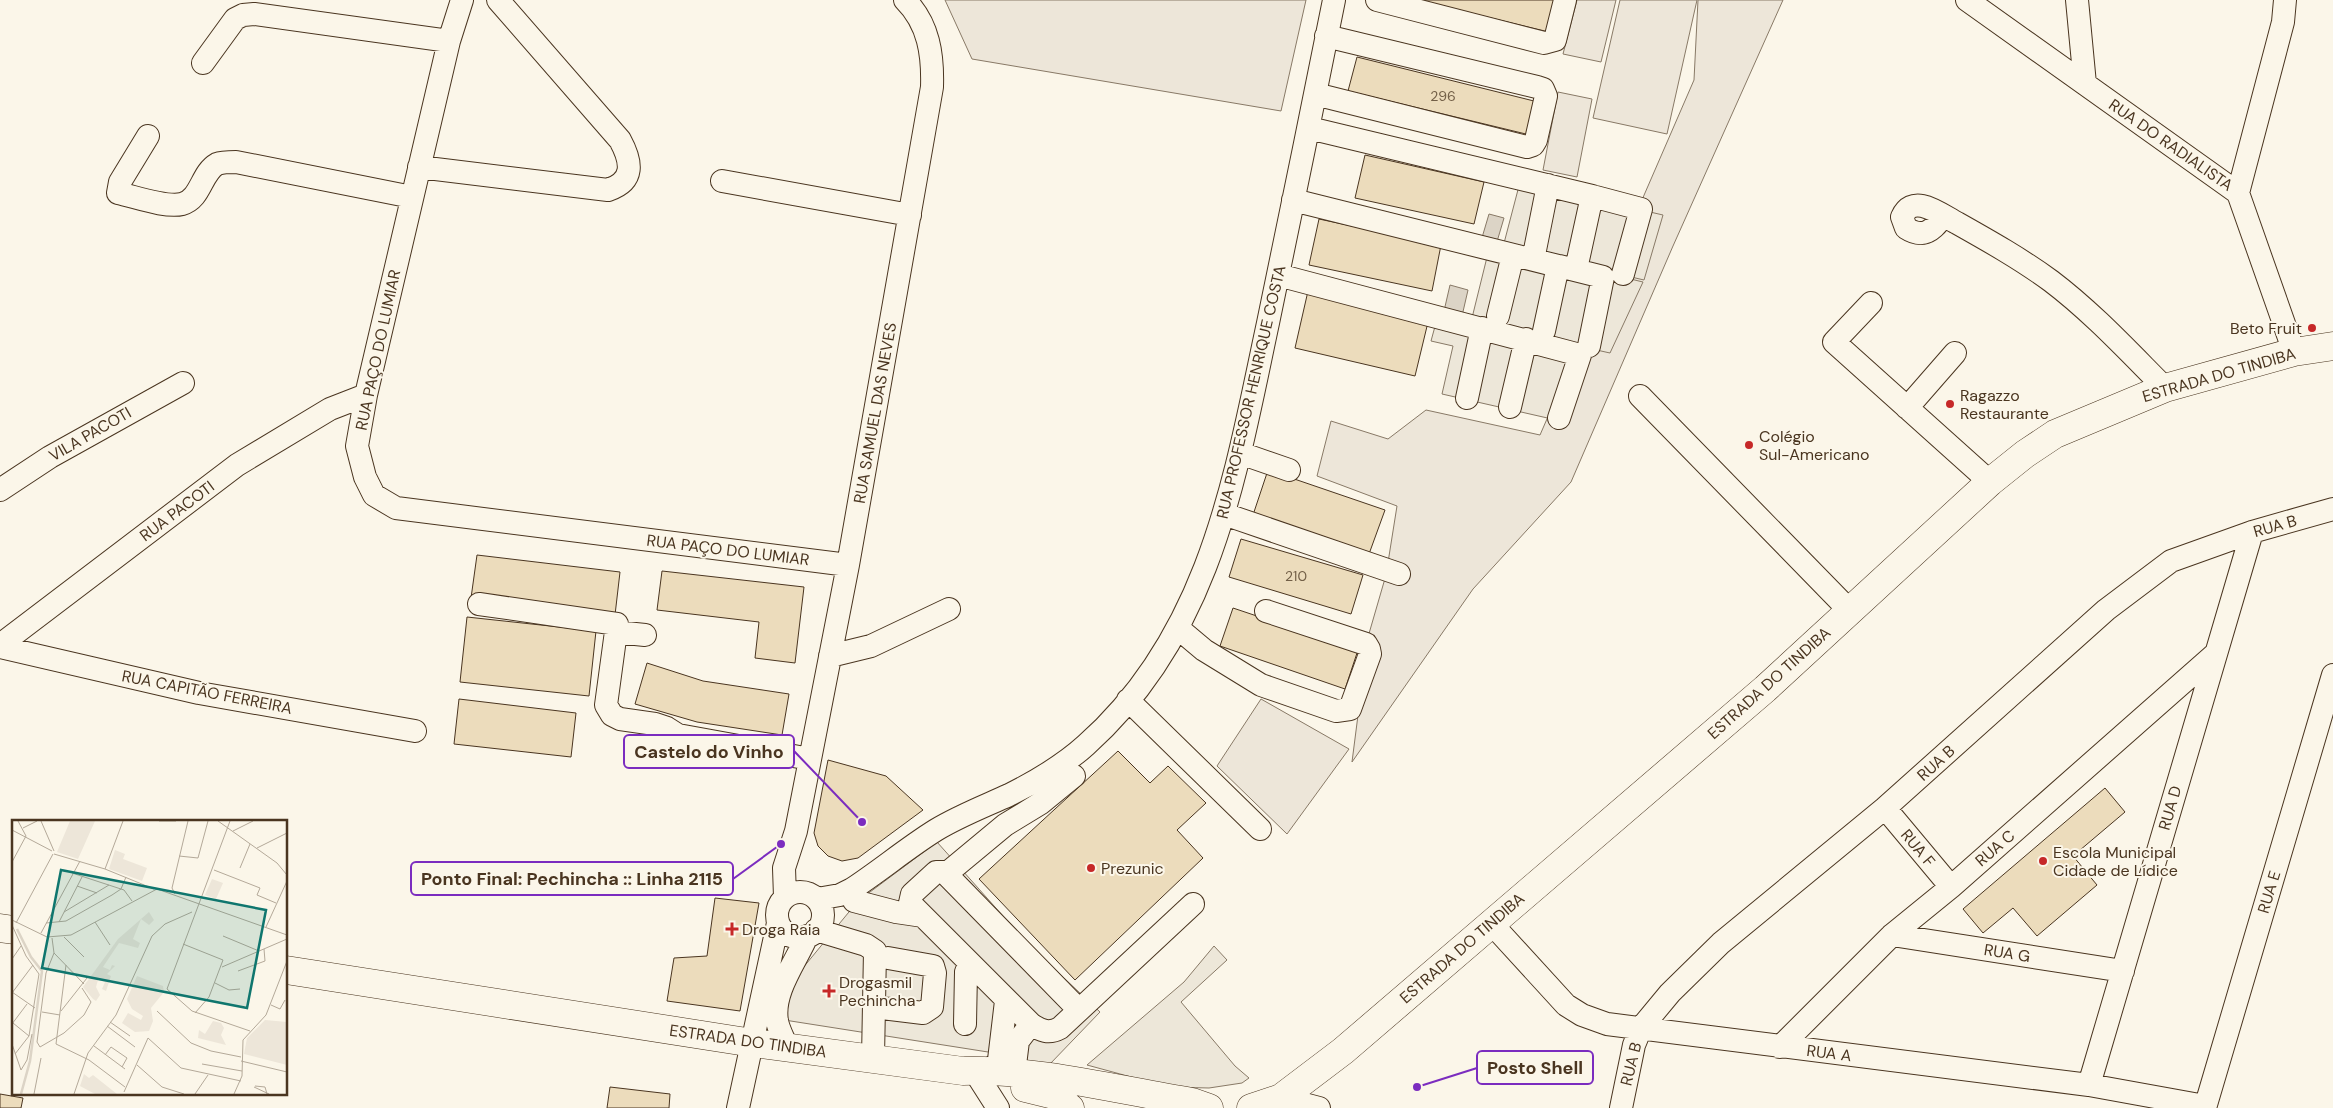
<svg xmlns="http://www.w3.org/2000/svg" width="2333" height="1108" font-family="'DM Sans',sans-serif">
	<rect width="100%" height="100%" fill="#fbf6e9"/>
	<path fill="#ede6d9" stroke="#887966" d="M945,0H1306L1281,111L972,59Z
		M1577,0H1616L1601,62L1563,54Z
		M1620,0H1697L1667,134L1593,118Z
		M1698,0H1783L1673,246L1571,482L1473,589L1352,762L1368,637L1386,575L1397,506L1317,476L1331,421L1388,439L1426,410L1540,435L1694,80Z
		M1558,92L1592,99L1577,177L1543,170Z
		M1261,699L1349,749L1287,834L1217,766Z"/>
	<path fill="#ede7d9" stroke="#887966" d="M1520,182L1663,215L1644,280L1503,247Z
		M1490,245L1643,282L1610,353L1471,322Z
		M1437,319L1592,353L1565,422L1442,394L1453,346L1431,341Z
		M937,842L1028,944L1100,1012L1049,1065L988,1052L778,1019L802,969L858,901Z
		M1214,946L1227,960L1181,1002L1235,1066L1249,1078L1242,1083L1209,1088L1168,1087L1087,1065L1184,982Z"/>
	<path fill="#dcd4c6" stroke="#887966" d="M1489,214L1504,218L1496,245L1481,241Z
		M1450,285L1468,290L1462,316L1444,311Z"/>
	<path fill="#ecdcbc" stroke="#4a3520" d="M1416,0H1557L1549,32Z
		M1357,57L1538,102L1530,135L1348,91Z
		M1365,155L1484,182L1474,224L1355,198Z
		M1319,219L1441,245L1432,291L1309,265Z
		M1308,291L1429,318L1415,376L1295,348Z
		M1268,470L1385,510L1369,554L1253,515Z
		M1241,539L1363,575L1351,614L1229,577Z
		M477,555L620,572L615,615L471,598Z
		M662,571L804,587L795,663L755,658L759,622L657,610Z
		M1233,608L1358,650L1345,689L1220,646Z
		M467,617L596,631L589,696L460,682Z
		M647,663L703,681L789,694L782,735L697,722L635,704Z
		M459,699L576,713L571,757L454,744Z
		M1118,751L1150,783L1168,766L1206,803L1177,830L1203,858L1075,980L979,879Z
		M828,760L886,776L923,810L858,858L842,861L828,856L818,846L814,833Z
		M2105,788L2125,812L2073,856L2097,885L2037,936L2013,908L1983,933L1963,909Z
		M715,898L759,903L740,1011L667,1001L674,958L707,956Z
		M610,1087L670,1094L669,1108H607Z
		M0,1094L23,1098L21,1108H0Z"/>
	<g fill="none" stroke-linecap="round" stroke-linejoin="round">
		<defs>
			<path id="minor" d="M462,0L449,41L366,395L357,446L365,477L374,495L396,508L848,565
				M1377,0L1544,43L1555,40L1565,0
				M1967,0L2238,193L2294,352
				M2077,0L2085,84
				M203,63L235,19L243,15L254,14L449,41
				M1315,94L1527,147L1533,145L1536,140L1546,96L1543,89L1537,87L1326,36
				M1309,128L1592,196L1578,260
				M148,136L120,182L118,193C136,197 166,208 182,204C201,199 201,173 217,164C222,162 231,162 236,162L412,197
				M419,167L608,190C635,181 632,162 620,140L498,0
				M722,181L910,215
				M2238,193L2283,22L2285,0
				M1592,196L1641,209L1623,274
				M1293,200L1558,266L1544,331
				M1943,216C1933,231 1923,239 1906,228L1902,217C1913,192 1940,214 1957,223C1989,241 2021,259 2051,281C2092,312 2128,351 2165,388
				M1535,250L1548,185
				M1559,266L1603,277L1589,346
				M1278,275L1580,355L1559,418
				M1871,303L1834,342L1990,482
				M1498,316L1513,255
				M1640,396L1850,611
				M1467,398L1482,328
				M1510,407L1526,339
				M1907,408L1955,353
				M1240,453L1289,470
				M0,490L50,457L183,383
				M1224,514L1399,574
				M479,604L617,624L606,705L612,715L620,719L655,724L667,728L678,735L810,759
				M1179,629L1204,650L1261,685L1336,711L1350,709L1370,654L1369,649L1366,644L1266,611
				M616,632L645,635
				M0,645L237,465L330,409L366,395
				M0,647L199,693L415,731
				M830,656L871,646L949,609
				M1128,700L1260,829
				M1885,808L1951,887
				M946,874L1005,825L1041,803L1074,776
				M777 915a23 23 0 1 1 46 0a23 23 0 1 1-46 0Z
				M785,897L784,868L796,831L848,565L932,87C933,55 929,24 905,0
				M817,899L840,895L852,889C881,870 907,848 936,830C959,816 985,806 1009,795C1035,782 1064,765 1086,745C1211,634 1235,477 1268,323C1291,215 1312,108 1334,0
				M854,901L896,912L923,916
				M1491,923L1566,1005L1582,1015L1607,1024L2089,1085L2205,1106
				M816,930L866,945L875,951L873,1058
				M1892,935L2123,971
				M882,1008L923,1013L932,1007L935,973L933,966L888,958
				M965,1024L966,972L970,963
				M1031,1024C1041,1031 1049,1034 1060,1028L1193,904
				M787,1047C784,1039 779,1031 777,1021C772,992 796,962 807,936
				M1780,1047L1892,935L1951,887L2214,655
				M992,1070L999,1060L1006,1001
				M1014,1073L1018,1041L1031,1024L910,903L912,894L936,872H944L1079,1010
				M977,1075L998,1108
				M2089,1085L2252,532
				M1281,1098L1319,1108
				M738,1108L778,923
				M1621,1108L1634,1045L1641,1028L1670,993L1721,943L1885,808L2106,610L2171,561L2252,532L2333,509
				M2205,1108L2333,675"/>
			<path id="major" d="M0,928L14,930
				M286,970L753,1043L963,1071C1038,1069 1118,1090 1192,1102L1209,1108
				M1025,1088L1054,1095L1070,1108
				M1251,1108L1281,1098L1343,1051L1765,689L1990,482L2025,454L2055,434L2165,388L2294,352L2333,346"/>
		</defs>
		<use href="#minor" stroke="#4a3520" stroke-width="24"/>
		<use href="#major" stroke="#4a3520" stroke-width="29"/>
		<use href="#minor" stroke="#fbf6e9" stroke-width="22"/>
		<use href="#major" stroke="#fbf6e9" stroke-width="28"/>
	</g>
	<g fill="#c62828" stroke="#fbf6e9" stroke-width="2">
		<circle cx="2312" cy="328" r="5"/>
		<circle cx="1950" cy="404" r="5"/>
		<circle cx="1749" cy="445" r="5"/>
		<circle cx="2043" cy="861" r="5"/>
		<circle cx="1091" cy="868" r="5"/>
		<path d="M729.5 921.5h5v5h5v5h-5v5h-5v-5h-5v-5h5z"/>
		<path d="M826.5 983.5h5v5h5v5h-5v5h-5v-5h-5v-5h5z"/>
	</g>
	<g text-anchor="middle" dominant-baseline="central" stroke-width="4" stroke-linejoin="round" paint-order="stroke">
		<g font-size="14" fill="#725f47">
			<text x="1443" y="96">296</text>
			<text x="1296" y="576">210</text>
		</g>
		<g font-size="16" fill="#4a3520" stroke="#fbf6e9">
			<text transform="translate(2171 145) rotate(35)">RUA DO RADIALISTA</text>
			<text transform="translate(378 350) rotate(-78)">RUA PAÇO DO LUMIAR</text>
			<text transform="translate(2219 375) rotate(-16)">ESTRADA DO TINDIBA</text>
			<text transform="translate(1251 392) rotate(-77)">RUA PROFESSOR HENRIQUE COSTA</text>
			<text transform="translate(875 413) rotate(-80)">RUA SAMUEL DAS NEVES</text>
			<text transform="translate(90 434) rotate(-30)">VILA PACOTI</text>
			<text transform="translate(177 511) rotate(-37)">RUA PACOTI</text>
			<text transform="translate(2275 526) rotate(-16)">RUA B</text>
			<text transform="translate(728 550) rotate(7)">RUA PAÇO DO LUMIAR</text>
			<text transform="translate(1769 683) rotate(-42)">ESTRADA DO TINDIBA</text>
			<text transform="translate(207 692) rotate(11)">RUA CAPITÃO FERREIRA</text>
			<text transform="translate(1936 763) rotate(-42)">RUA B</text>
			<text transform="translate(2170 808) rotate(-74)">RUA D</text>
			<text transform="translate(1918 848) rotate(50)">RUA F</text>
			<text transform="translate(1995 848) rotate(-41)">RUA C</text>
			<text transform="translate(2269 892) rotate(-73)">RUA E</text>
			<text transform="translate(1462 948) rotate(-41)">ESTRADA DO TINDIBA</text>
			<text transform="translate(2007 953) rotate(9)">RUA G</text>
			<text transform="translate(748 1041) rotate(8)">ESTRADA DO TINDIBA</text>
			<text transform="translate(1829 1053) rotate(7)">RUA A</text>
			<text transform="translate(1631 1064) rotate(-76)">RUA B</text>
		</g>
		<g font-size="16" fill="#4a3520" stroke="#fbf6e9" text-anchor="start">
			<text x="2302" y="328" text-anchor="end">Beto Fruit</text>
			<text x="1960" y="395">Ragazzo<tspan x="1960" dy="18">Restaurante</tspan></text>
			<text x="1759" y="436">Colégio<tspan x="1759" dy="18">Sul-Americano</tspan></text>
			<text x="2053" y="852">Escola Municipal<tspan x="2053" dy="18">Cidade de Lídice</tspan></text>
			<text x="1101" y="868">Prezunic</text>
			<text x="742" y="929">Droga Raia</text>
			<text x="839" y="982">Drogasmil<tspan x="839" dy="18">Pechincha</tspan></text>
		</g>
	</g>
	<g transform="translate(12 820)">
		<rect width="275" height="275" fill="#fbf6e9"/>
		<path d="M58,1H83L66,39L45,32ZM103,30L113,34L111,39L135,48L130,61L97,49ZM200,59L211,63L204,79L193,75ZM137,92L142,100L137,105L129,99L121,119L128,123L126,128L107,123L91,147L98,150L100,145L103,146L95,154L99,156L94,171L90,169L93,162L86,160L84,167L88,175L84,181L81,179L71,167L106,119ZM125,156L151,166L152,172L139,188L141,201L137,211L123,212L110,203L116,193L129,200L131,196L120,189L115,179ZM253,200L275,202V245L232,234L235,218ZM201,201L209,203L212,208L209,215L214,225L186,218L187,210L193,214ZM72,254L77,258L81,255L105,274H83L68,266Z" fill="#ede6d9"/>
		<path fill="none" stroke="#dcd4c6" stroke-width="2.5" d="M5,109L19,137L30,151L18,241L9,274"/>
		<path fill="none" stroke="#b4a999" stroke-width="1" d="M29,1L42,31M147,1H164M206,1L265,43L275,55M218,1L155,169L180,191L238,211M11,8L25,1M0,10L40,31M221,11L241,1M245,28L275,13M42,34L93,49L142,69M167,36L186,38L196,1M0,42L14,16L6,1M228,48L238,24M93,49L111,1M202,50L248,68L245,75L264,83M60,53L112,70L120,81M65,66L85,73M163,74L160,68L176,1M52,92L97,65M0,100L35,117L59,115L145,69L275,115M47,102L70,57M83,102L98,125M4,103L41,34M34,103L54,101L100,75L109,69L114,57M0,105L14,136L27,154L17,216M254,107L275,61M29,113L68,41M211,116L247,131M52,117L72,137M40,118L42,133L72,164M171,124L211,140L197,177L183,193M42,133L34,153L25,222L28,227L52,213L72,195L79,182L70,168M0,139L9,126M54,145L44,224L77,240L113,267M210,147L275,119M226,151L253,141L252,129M203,163L217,170L228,169M0,172L23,188M0,173L21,145M259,185L268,189L273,180M49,191L75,158M145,191L179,223L199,231L229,237M30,192L48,195M98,202L118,216M1,203L17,216L3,234M0,204L15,184M95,206L123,227M0,224L9,250L15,240L20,214M82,226L113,249M93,235L99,227L115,238L110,247M229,241L275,252M190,244L230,251M125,245L150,267L172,274M243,266L253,267L255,274M242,267L257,274M112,272L136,218L169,248L229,261M22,274L29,238M62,274L76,233L104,195L140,116L153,104L180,92M183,274L196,255M222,274L230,256L231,220L254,195L275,141"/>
		<path fill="#0f766e" fill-opacity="0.15" stroke="#0f766e" stroke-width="2.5" d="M49,50L254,90L235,188L30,148Z"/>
		<rect width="275" height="275" fill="none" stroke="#4a3520" stroke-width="2.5"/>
	</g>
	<path fill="none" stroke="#7b2cbf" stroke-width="2" d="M862 822L794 751M781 844L733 879M1417 1087L1477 1068"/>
	<g fill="#7b2cbf" stroke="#fbf6e9" stroke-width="2">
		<circle cx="862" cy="822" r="5"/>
		<circle cx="781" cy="844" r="5"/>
		<circle cx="1417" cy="1087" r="5"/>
	</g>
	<g fill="#fbf6e9" stroke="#7b2cbf" stroke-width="2">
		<rect x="624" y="735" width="170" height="33" rx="5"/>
		<rect x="411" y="862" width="322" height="33" rx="5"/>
		<rect x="1477" y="1051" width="116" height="33" rx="5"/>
	</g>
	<g font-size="18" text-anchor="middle" font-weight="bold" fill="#4a3520">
		<text x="709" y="758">Castelo do Vinho</text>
		<text x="572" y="885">Ponto Final: Pechincha :: Linha 2115</text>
		<text x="1535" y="1074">Posto Shell</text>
	</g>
</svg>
